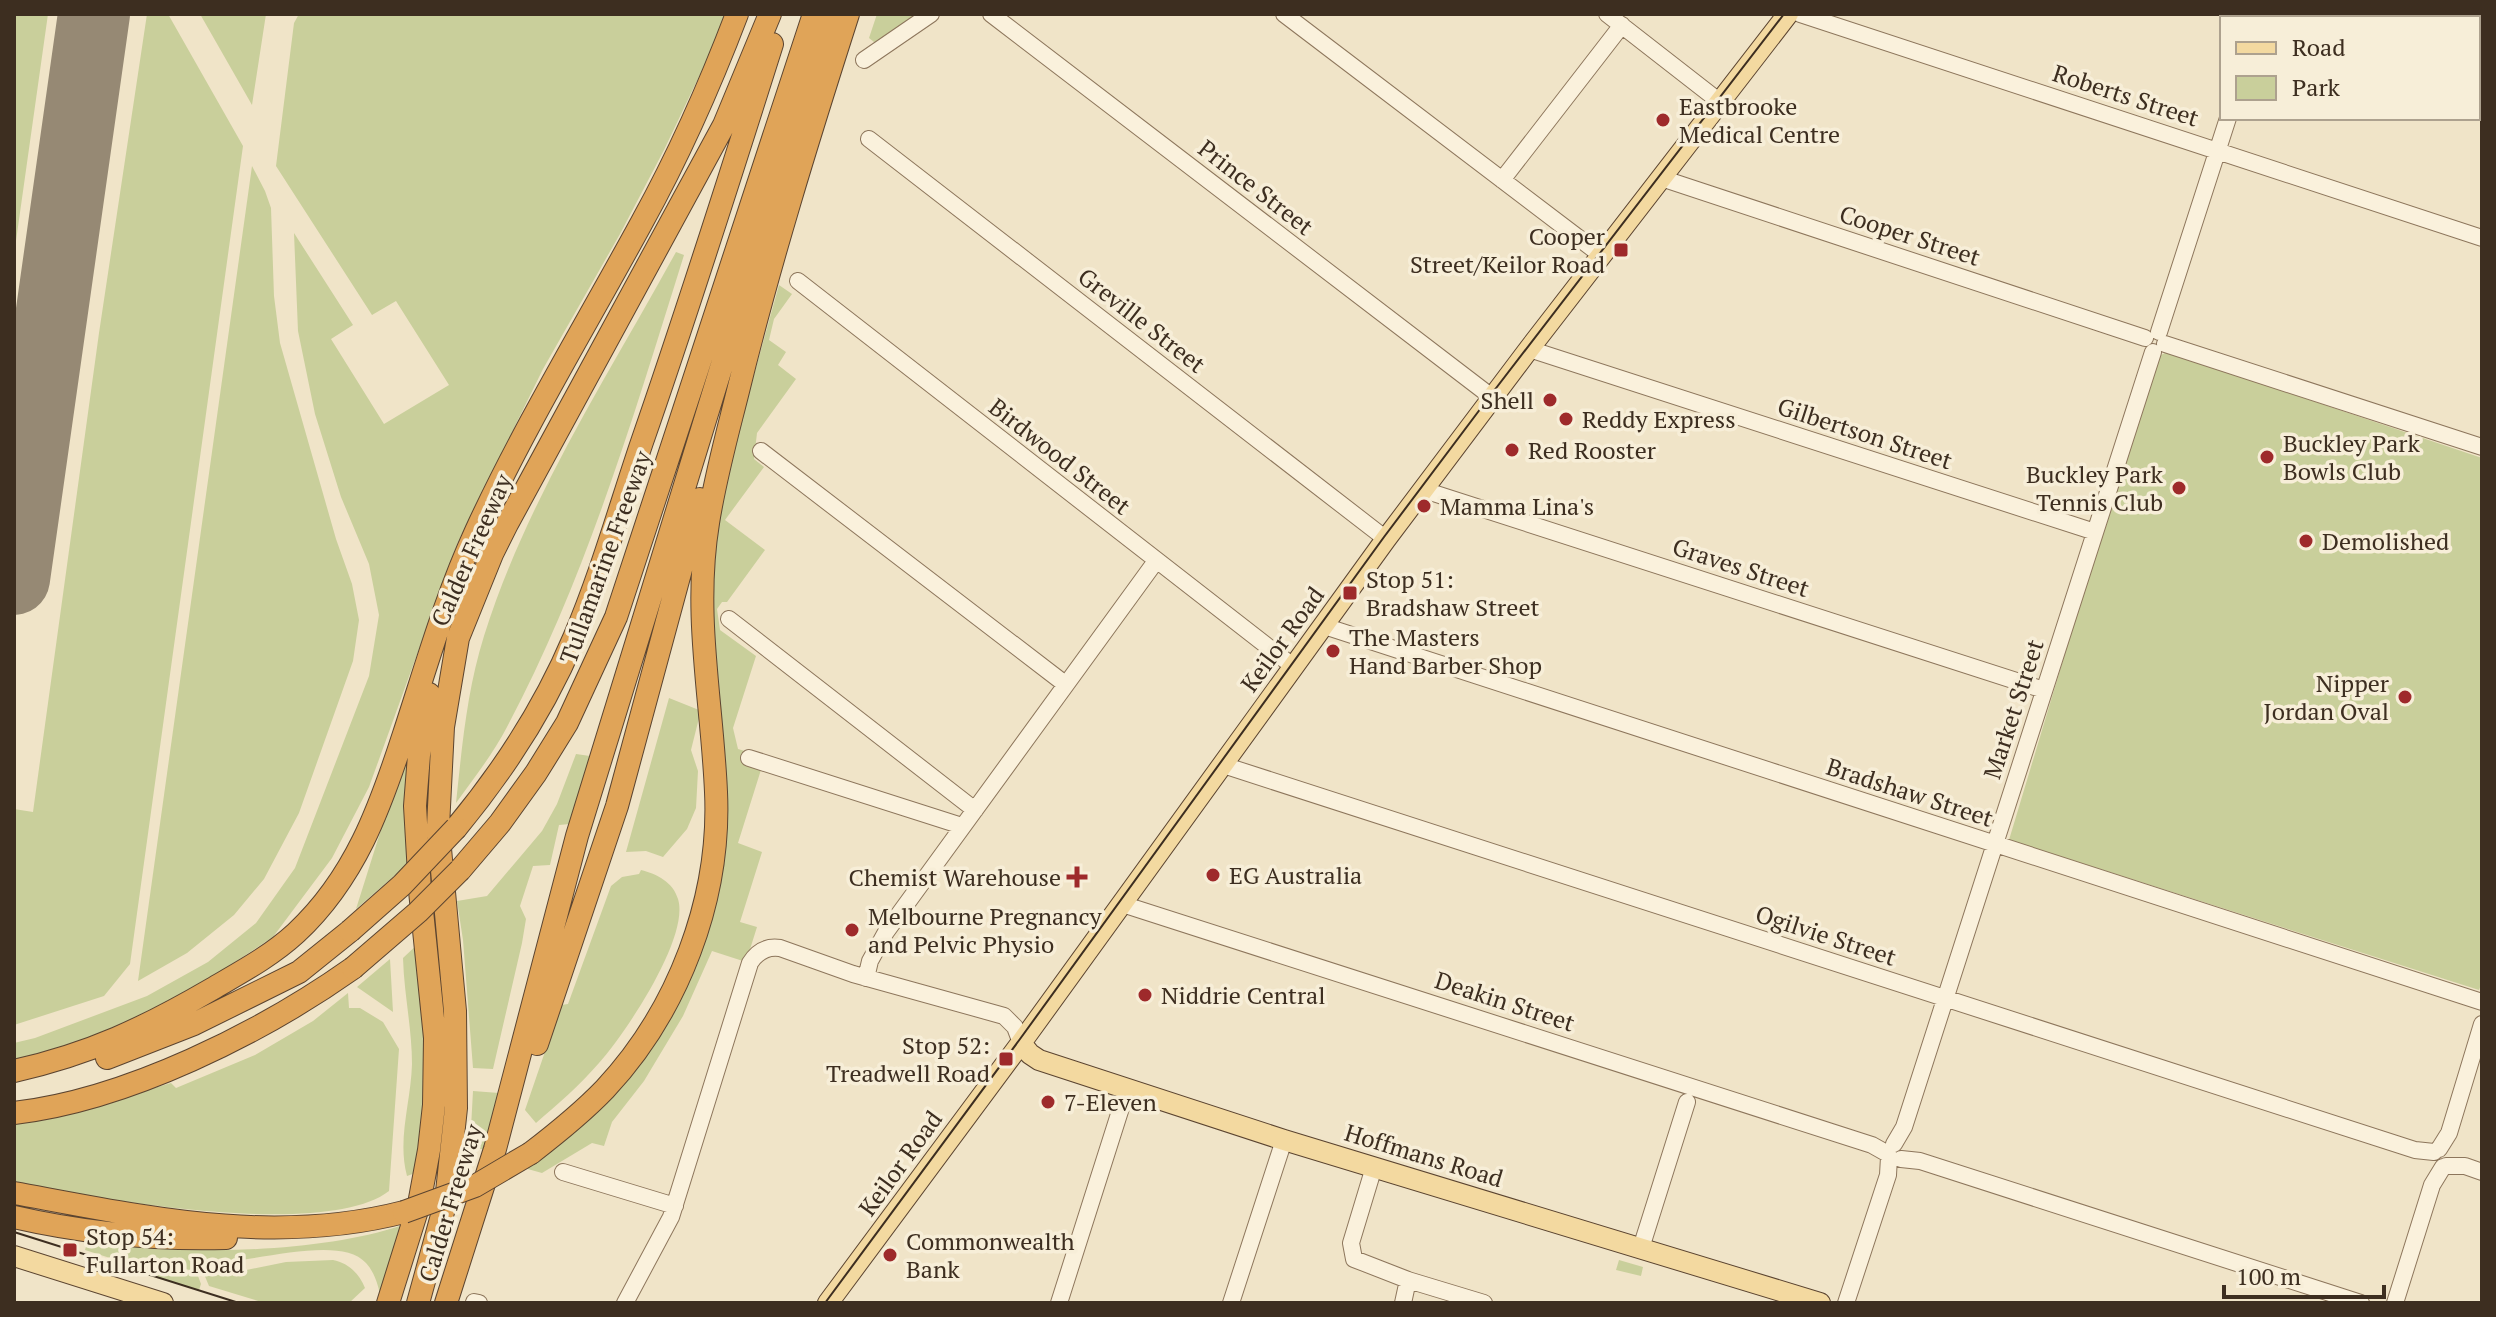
<svg xmlns="http://www.w3.org/2000/svg" width="2496" height="1317" font-family="'PT Serif',serif">
	<rect width="100%" height="100%" fill="#f0e4c8"/>
	<path fill="#c9cf9b" d="M14,14H48L14,255Z
		M147,14H168L243,146L130,964L104,996L14,1025V809L33,812L99,333Z
		M200,14H266L252,105Z
		M299,14H727L714,45L664,150L620,234L543,369L457,544L369,787L332,858L273,937L200,985L100,1036L41,1055L14,1060V1043L35,1038L147,996L208,962L256,923L295,868L369,676L379,615L369,564L341,497L315,414L298,331L294,233L353,325L331,339L384,424L449,385L396,301L372,315L276,166L294,23Z
		M877,14H924L879,46L869,38Z
		M252,166L265,191L271,208L274,296L280,343L336,539L352,584L359,620L353,661L299,813L264,879L234,915L187,953L138,981Z
		M676,252L684,255C634,415 586,578 507,727C493,754 474,778 456,803C462,747 467,690 484,636C527,499 608,376 676,252Z
		M779,285L792,294L774,319L769,340L786,352L778,365L796,379L757,433L754,459L764,467L725,520L765,550L727,602H722L717,609L720,630L756,656L733,728L738,749L765,757L738,843L762,852L740,922L757,927L746,962L712,951L683,1016L644,1081L612,1122L604,1146L592,1143L542,1173L524,1168L607,1100L719,879L711,642L713,551L736,439Z
		M2167,352L2482,458V982L2479,990L2009,840L2100,537L2159,356Z
		M669,698L699,710L700,714L691,750L698,771L696,808L687,829L663,857L646,851L626,852Z
		M576,754L590,756L570,824L559,825L550,865L533,866L520,906L526,919L522,943L493,1069L473,1068L463,940L457,901L487,896L542,831L557,804Z
		M411,762L409,863L356,909L402,763Z
		M641,870C657,874 673,882 678,899C690,937 625,1034 599,1063C580,1085 558,1104 536,1123L525,1110L561,1005L568,1004L611,886L622,877L639,874Z
		M420,942L427,984L421,1171L407,1176C397,1139 411,1102 412,1064C412,1029 404,994 403,958Z
		M390,959L393,1012L357,987Z
		M348,993L349,1008H360L383,1022L399,1049L389,1191C326,1240 92,1199 14,1181V1124L45,1120L171,1083L176,1088L255,1055L313,1021Z
		M473,1091L499,1093L485,1150L470,1146Z
		M400,1226V1233L382,1303C379,1289 376,1274 366,1263C337,1231 238,1269 195,1262L193,1271L149,1259L148,1261L198,1276L201,1284L199,1290L121,1268L124,1257L113,1254L110,1258L85,1250L89,1237C173,1258 318,1253 400,1226Z
		M333,1260C348,1263 359,1273 365,1288L349,1303H265L209,1286L204,1274L232,1273L286,1262Z
		M1619,1260L1643,1267L1641,1276L1616,1270Z"/>
	<g fill="none" stroke-linecap="round" stroke-linejoin="round">
		<path stroke="#968974" stroke-width="72" d="M14,579L94,14"/>
		<defs>
			<path id="minor" d="M991,14L1493,398
				M1284,14L1601,255
				M1607,14L1720,102
				M1800,14L2482,238
				M2433,14L2445,18
				M2268,18L2271,14
				M2475,18L2476,14
				M2478,29L2482,30
				M864,60L931,14
				M869,139L1386,539
				M1661,178L2145,338
				M1502,180L1622,25
				M798,281L1294,667
				M2159,332L2228,118
				M2165,344L2482,447
				M1529,349L2095,532
				M761,451L1065,684
				M1424,490L2044,690
				M729,619L975,810
				M1324,626L2482,1002
				M749,758L962,826
				M1223,765L2415,1150L2434,1152
				M1122,904L1872,1145L1888,1154
				M866,978L870,961L886,932L1156,561
				M1894,1144L1904,1127L2153,352
				M2439,1149L2449,1133L2482,1024
				M1901,1159L1920,1161L2361,1303
				M2446,1166H2465L2482,1172
				M1374,1167L1351,1243L1354,1259L1408,1280L1484,1303
				M563,1172L675,1206
				M1641,1248L1687,1102
				M474,1302L479,1303
				M625,1303L671,1217L750,963C757,952 767,946 780,948L853,974L1004,1016L1015,1027L1021,1043
				M1059,1303L1127,1089
				M1231,1303L1284,1140
				M1403,1303L1408,1280
				M1846,1303L1888,1175L1889,1157
				M2395,1303L2432,1185L2443,1167"/>
			<path id="major" d="M1021,1043L1030,1054L1039,1060L1284,1140L1820,1303
				M14,1256L163,1303
				M828,1303L1021,1043L1386,539L1529,349L1788,14"/>
			<path id="highway" d="M456,828C504,770 545,707 574,638C601,575 620,507 642,442C688,310 730,177 772,44
				M460,870L500,823L536,773L567,723L616,617L814,14
				M537,1044L617,806L700,499
				M107,1058L194,1024L299,972L350,931
				M14,1071C90,1054 145,1028 212,989C241,972 271,956 296,933C355,878 380,808 404,734C426,667 446,596 476,531C525,425 586,325 642,222C679,155 710,85 737,14
				M14,1113C127,1100 261,1033 353,968
				M531,1153C557,1133 582,1113 605,1089C678,1011 721,899 716,792C712,700 693,615 708,523C715,478 727,435 738,391C769,264 808,139 848,14
				M14,1193C145,1217 272,1246 404,1212
				M14,1217C84,1233 154,1240 226,1238
				M388,1303L419,1204L429,1150L434,1105L435,1038L420,891L415,806L419,755L429,694
				M418,1303L446,1201L456,1108L455,1011L438,827L443,727L458,638L492,554L507,524L724,125L770,14
				M446,1303L495,1149L577,836L830,14"/>
		</defs>
		<use href="#minor" stroke="#8d765c" stroke-width="18"/>
		<use href="#major" stroke="#5b4430" stroke-width="22"/>
		<use href="#highway" stroke="#5b4430" stroke-width="24"/>
		<use href="#minor" stroke="#faf1dc" stroke-width="16"/>
		<use href="#major" stroke="#f3d9a0" stroke-width="20"/>
		<use href="#highway" stroke="#e0a458" stroke-width="22"/>
		<path stroke="#3d2e20" stroke-width="2" d="M14,1232L239,1303
			M825,1303L1020,1039L1384,537L1490,396L1784,14"/>
		<defs>
			<path id="highway-bridge" d="M350,931L402,885L456,828
				M353,968L418,912L460,870
				M404,1212L475,1186L531,1153"/>
		</defs>
		<use href="#highway-bridge" stroke="#5b4430" stroke-width="24" stroke-linecap="butt"/>
		<use href="#highway-bridge" stroke="#e0a458" stroke-width="22"/>
	</g>
	<g fill="#9e2a2b" stroke="#f7eed8" stroke-width="3">
		<circle cx="1663" cy="120" r="8"/>
		<rect x="1613" y="242" width="16" height="16" rx="4"/>
		<circle cx="1550" cy="400" r="8"/>
		<circle cx="1566" cy="419" r="8"/>
		<circle cx="1512" cy="450" r="8"/>
		<circle cx="2267" cy="457" r="8"/>
		<circle cx="2179" cy="488" r="8"/>
		<circle cx="1424" cy="506" r="8"/>
		<circle cx="2306" cy="541" r="8"/>
		<rect x="1342" y="585" width="16" height="16" rx="4"/>
		<circle cx="1333" cy="651" r="8"/>
		<circle cx="2405" cy="697" r="8"/>
		<circle cx="1213" cy="875" r="8"/>
		<path d="M1073 865h8v8h8v8h-8v8h-8v-8h-8v-8h8z"/>
		<circle cx="852" cy="930" r="8"/>
		<circle cx="1145" cy="995" r="8"/>
		<rect x="998" y="1051" width="16" height="16" rx="4"/>
		<circle cx="1048" cy="1102" r="8"/>
		<rect x="62" y="1242" width="16" height="16" rx="4"/>
		<circle cx="890" cy="1255" r="8"/>
	</g>
	<g text-anchor="middle" dominant-baseline="central" stroke-width="7" stroke-linejoin="round" paint-order="stroke">
		<g font-size="24" fill="#3d2e20" stroke="#f7eed8">
			<text transform="translate(2126 95) rotate(18)">Roberts Street</text>
			<text transform="translate(1256 187) rotate(38)">Prince Street</text>
			<text transform="translate(1910 235) rotate(18)">Cooper Street</text>
			<text transform="translate(1142 320) rotate(38)">Greville Street</text>
			<text transform="translate(1865 433) rotate(18)">Gilbertson Street</text>
			<text transform="translate(1060 456) rotate(38)">Birdwood Street</text>
			<text transform="translate(471 550) rotate(-66)">Calder Freeway</text>
			<text transform="translate(605 557) rotate(-70)">Tullamarine Freeway</text>
			<text transform="translate(1741 567) rotate(18)">Graves Street</text>
			<text transform="translate(1282 639) rotate(-54)">Keilor Road</text>
			<text transform="translate(2013 709) rotate(-72)">Market Street</text>
			<text transform="translate(1910 792) rotate(18)">Bradshaw Street</text>
			<text transform="translate(1826 935) rotate(18)">Ogilvie Street</text>
			<text transform="translate(1505 1001) rotate(18)">Deakin Street</text>
			<text transform="translate(1424 1155) rotate(17)">Hoffmans Road</text>
			<text transform="translate(900 1163) rotate(-54)">Keilor Road</text>
			<text transform="translate(450 1203) rotate(-73)">Calder Freeway</text>
		</g>
		<g font-size="24" fill="#3d2e20" stroke="#f7eed8" text-anchor="start">
			<text x="1679" y="106">Eastbrooke<tspan x="1679" dy="28">Medical Centre</tspan></text>
			<text x="1605" y="236" text-anchor="end">Cooper<tspan x="1605" dy="28">Street/Keilor Road</tspan></text>
			<text x="1534" y="400" text-anchor="end">Shell</text>
			<text x="1582" y="419">Reddy Express</text>
			<text x="2283" y="443">Buckley Park<tspan x="2283" dy="28">Bowls Club</tspan></text>
			<text x="1528" y="450">Red Rooster</text>
			<text x="2163" y="474" text-anchor="end">Buckley Park<tspan x="2163" dy="28">Tennis Club</tspan></text>
			<text x="1440" y="506">Mamma Lina's</text>
			<text x="2322" y="541">Demolished</text>
			<text x="1366" y="579">Stop 51:<tspan x="1366" dy="28">Bradshaw Street</tspan></text>
			<text x="1349" y="637">The Masters<tspan x="1349" dy="28">Hand Barber Shop</tspan></text>
			<text x="2389" y="683" text-anchor="end">Nipper<tspan x="2389" dy="28">Jordan Oval</tspan></text>
			<text x="1229" y="875">EG Australia</text>
			<text x="1061" y="877" text-anchor="end">Chemist Warehouse</text>
			<text x="868" y="916">Melbourne Pregnancy<tspan x="868" dy="28">and Pelvic Physio</tspan></text>
			<text x="1161" y="995">Niddrie Central</text>
			<text x="990" y="1045" text-anchor="end">Stop 52:<tspan x="990" dy="28">Treadwell Road</tspan></text>
			<text x="1064" y="1102">7-Eleven</text>
			<text x="86" y="1236">Stop 54:<tspan x="86" dy="28">Fullarton Road</tspan></text>
			<text x="906" y="1241">Commonwealth<tspan x="906" dy="28">Bank</tspan></text>
		</g>
	</g>
	<rect width="2496" height="1317" fill="none" stroke="#3d2e20" stroke-width="32"/>
	<rect x="2220" y="16" width="260" height="104" fill="#f7eed8" stroke="#ada18e" stroke-width="2"/>
	<rect x="2236" y="42" width="40" height="12" fill="#f3d9a0" stroke="#ada18e" stroke-width="2"/>
	<text x="2292" y="56" font-size="24" fill="#3d2e20">Road</text>
	<rect x="2236" y="76" width="40" height="24" fill="#c9cf9b" stroke="#ada18e" stroke-width="2"/>
	<text x="2292" y="96" font-size="24" fill="#3d2e20">Park</text>
	<path d="M2224 1285v12h160v-12" fill="none" stroke="#3d2e20" stroke-width="4"/>
	<text x="2236" y="1285" font-size="24" fill="#3d2e20" stroke="#f7eed8" stroke-width="6" paint-order="stroke">100 m</text>
</svg>
